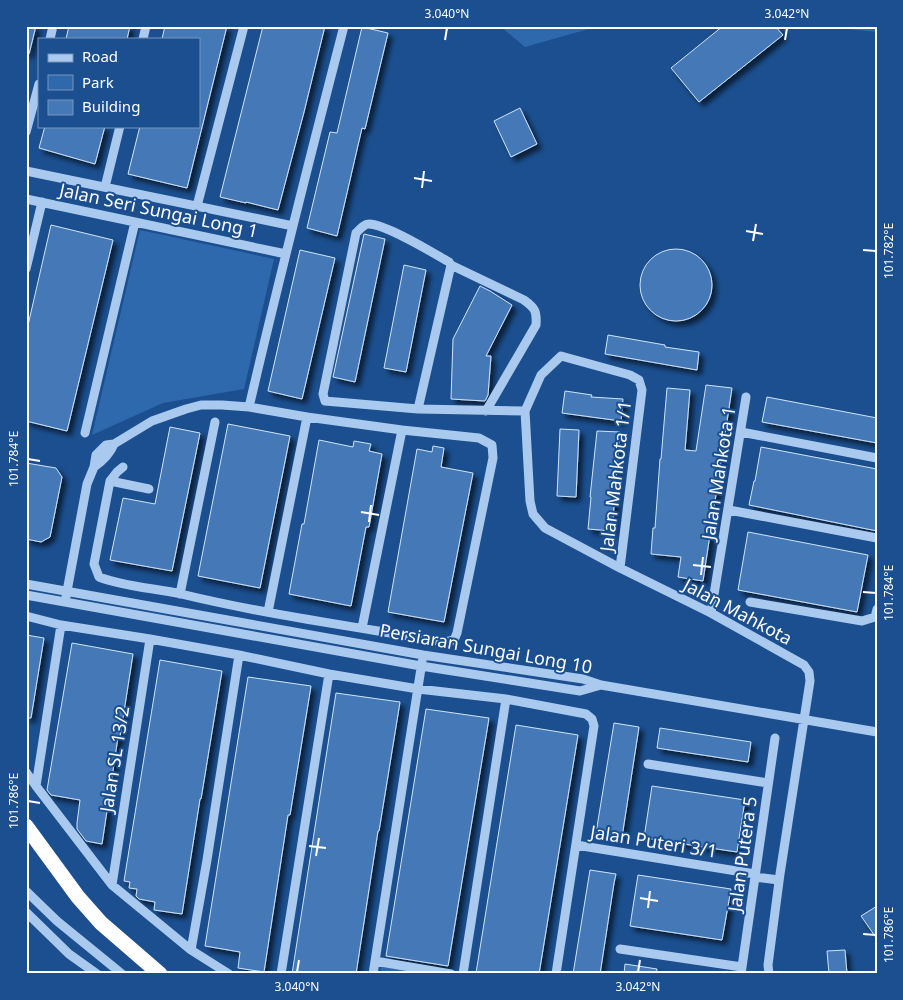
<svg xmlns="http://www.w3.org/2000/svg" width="903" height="1000" font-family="'Noto Sans',sans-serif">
	<defs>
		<filter id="shadow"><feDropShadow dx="4.5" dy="4.5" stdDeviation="2.5" flood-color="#0009"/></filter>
	</defs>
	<rect width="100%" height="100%" fill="#1b4f8f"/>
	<path fill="#2e69ad" d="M500,26H599L525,47Z
		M819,26H877V32Z
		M140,230L274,259L244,389L163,403L92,435Z
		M381,966L427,974H380Z"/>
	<path fill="#4478b7" stroke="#cfe3fa" filter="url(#shadow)" d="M26,26H36L29,54H26Z
		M69,26H130L127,39H66Z
		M165,26H227L187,188L128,174L140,126H199V39H162Z
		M263,26H325L304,112L278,210L246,202V203L220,197Z
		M723,26H775L783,35L699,102L671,68Z
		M362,27L388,33L365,129L362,128L337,236L307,228L330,132L337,133Z
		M520,108L537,144L511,157L494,121Z
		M45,126H105L95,164L39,148Z
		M51,225L113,240L67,431L26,421V334Z
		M364,234L385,239L355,382L333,377Z
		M640 285a36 36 0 1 1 72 0a36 36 0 1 1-72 0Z
		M300,250L335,258L302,399L268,391Z
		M404,265L426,270L406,372L384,368Z
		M480,286L490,291L512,305L486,356H491L488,395L485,401L451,399L453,339Z
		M608,335L665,345V347L699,352L697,370L605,354Z
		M706,385L732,388L703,581L678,577L681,557L651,554L653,528H655L660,459H661L667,388L690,390L685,450L696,451Z
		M565,391L592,395L591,397L623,399L621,421L562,413Z
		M767,397L877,418V443L762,422Z
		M228,424L290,436L260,588L198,576Z
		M170,427L200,433L172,571L110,560L123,498L155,504Z
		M560,429L579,430L576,497L557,496Z
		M597,431L620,432L612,531L588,529L591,497H590Z
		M319,440L353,447L354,441L371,444L369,451L382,454L369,527H366L351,606L289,594L302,524H304Z
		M433,446L444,448L441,467L473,473L444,622L388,612L417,449L432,452Z
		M761,447L877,469V531L749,505L754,481H755Z
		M26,463L56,468L62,477L50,537L41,542L26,539Z
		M748,532L868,555L857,612L738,590Z
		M26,635L44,638L31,718H26Z
		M72,643L133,654L120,737H118L102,844L86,841L77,829V823L80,800L51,795L47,790Z
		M160,660L222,671L201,799H200L182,914L154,910L155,902L139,899L136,896L137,889L129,888L130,882L124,881Z
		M248,677L311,686L290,815H288L264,972L238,968L240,952L205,946Z
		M336,693L400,702L379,831H378L356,974H292Z
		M426,709L489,718L448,966L386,956Z
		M614,723L639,727L622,837L596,833Z
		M516,725L578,735L539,974H480L476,973Z
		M660,728L751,742L748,762L657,748Z
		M652,786L745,800L737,852L644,838Z
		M590,870L616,874L614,883L600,974H573Z
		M638,875L731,889L722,940L630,926Z
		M877,906V939L861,916Z
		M845,950L847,974H829L827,951Z
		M625,964L657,969L656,974H624Z"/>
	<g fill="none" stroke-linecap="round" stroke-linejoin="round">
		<path stroke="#a9c9ee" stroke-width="9" d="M50,39L53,26
			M143,39L146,26
			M26,132L39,84
			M26,171L293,226
			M105,187L120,126
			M26,199L286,254
			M197,206L244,26
			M451,265L524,300C535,308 537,311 536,325L486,411
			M26,269L42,202
			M249,407C279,279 311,153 344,26
			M418,409L451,265L449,262C433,253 386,224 369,224C364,224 360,229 356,233L323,394L325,401L418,409L525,411
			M741,432L877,458
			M85,433L135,222
			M94,467C104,460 110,454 114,444
			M110,481L117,472L123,467
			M729,510L877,538
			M620,568L642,390L639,380L630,375L561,356L541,375L525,411L530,501L533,514L545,528L620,568L711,613L804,665L809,672L810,681L780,874L768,965L769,974
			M26,584L423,655L583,679L601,685L877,732
			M180,594L215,422
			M26,595L421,666L580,691L601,685
			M65,602L87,484L94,467L96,455L106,445L114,444L152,421L186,409L201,405H222L249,407L307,417L402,430L479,438L492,445L493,458L457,633L454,640L445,642C357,627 268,615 181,594C154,588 125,587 99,577L94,564L110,481L149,489
			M750,602L862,621L875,617L877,609
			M268,612L307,417
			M711,613L746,397
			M26,616L61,625L150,639L239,655L329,674L418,689L506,699L586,714L592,719L594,726L556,974
			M362,628L402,430
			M648,764L768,783
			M26,772L36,786L112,885L191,950L229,974
			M36,786L61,625
			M576,845L755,874
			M755,877L779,880
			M112,885L150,639
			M26,891L57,921L122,974
			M26,912L69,954L97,974
			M620,949L742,967
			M191,950L207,860L239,655
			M375,961L451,974
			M281,974L329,674
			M373,974L422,662
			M463,974L506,699
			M741,974L775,738"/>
		<path stroke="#fff" stroke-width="15" d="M26,826L78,897L101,923L160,974"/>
	</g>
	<path fill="none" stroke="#fff" stroke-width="2" d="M445,40L447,28M785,40L787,28M414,178L432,181M422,188L424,171M746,231L763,234M753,241L756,224M863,250L876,251M28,459L40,461M361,512L379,515M369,522L371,505M693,565L711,567M701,575L703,557M863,592L876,593M28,801L40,803M309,846L326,848M316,856L319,838M640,898L658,901M648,908L650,891M863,934L876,935M297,972L299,960M638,972L640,960"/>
	<g text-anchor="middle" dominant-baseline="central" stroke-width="4" stroke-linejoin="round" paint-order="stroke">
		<g font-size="18" fill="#fff" stroke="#1b4f8f">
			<text transform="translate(159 210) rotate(12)">Jalan Seri Sungai Long 1</text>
			<text transform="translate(718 473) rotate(-81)">Jalan Mahkota 1</text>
			<text transform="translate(615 476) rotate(-83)">Jalan Mahkota 1/1</text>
			<text transform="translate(738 611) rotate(28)">Jalan Mahkota</text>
			<text transform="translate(486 648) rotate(10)">Persiaran Sungai Long 10</text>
			<text transform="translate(114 759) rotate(-81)">Jalan SL 13/2</text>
			<text transform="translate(654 841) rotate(9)">Jalan Puteri 3/1</text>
			<text transform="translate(742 854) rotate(-82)">Jalan Putera 5</text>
		</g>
	</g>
	<rect width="903" height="1000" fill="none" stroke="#1b4f8f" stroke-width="55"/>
	<rect x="38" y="38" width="162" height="90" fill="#1b4f8f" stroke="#7695bc"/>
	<rect x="48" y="54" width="25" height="8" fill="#a9c9ee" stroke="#7695bc"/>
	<text x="82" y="62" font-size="15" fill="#ffffff">Road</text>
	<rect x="48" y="75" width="25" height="15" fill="#2e69ad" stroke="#7695bc"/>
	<text x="82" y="88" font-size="15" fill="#ffffff">Park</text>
	<rect x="48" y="100" width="25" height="15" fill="#4478b7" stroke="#7695bc"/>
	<text x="82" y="112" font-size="15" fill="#ffffff">Building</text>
	<rect x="28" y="28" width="848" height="944" fill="none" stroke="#fff" stroke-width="2"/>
	<g font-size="12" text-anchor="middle" fill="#fff">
		<text x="447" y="18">3.040°N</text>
		<text x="787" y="18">3.042°N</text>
		<text transform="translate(889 251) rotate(-90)" y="4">101.782°E</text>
		<text transform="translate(14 459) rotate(-90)" y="4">101.784°E</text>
		<text transform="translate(889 593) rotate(-90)" y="4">101.784°E</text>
		<text transform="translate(14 801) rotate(-90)" y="4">101.786°E</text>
		<text transform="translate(889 935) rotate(-90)" y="4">101.786°E</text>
		<text x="297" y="991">3.040°N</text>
		<text x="638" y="991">3.042°N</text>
	</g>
</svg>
